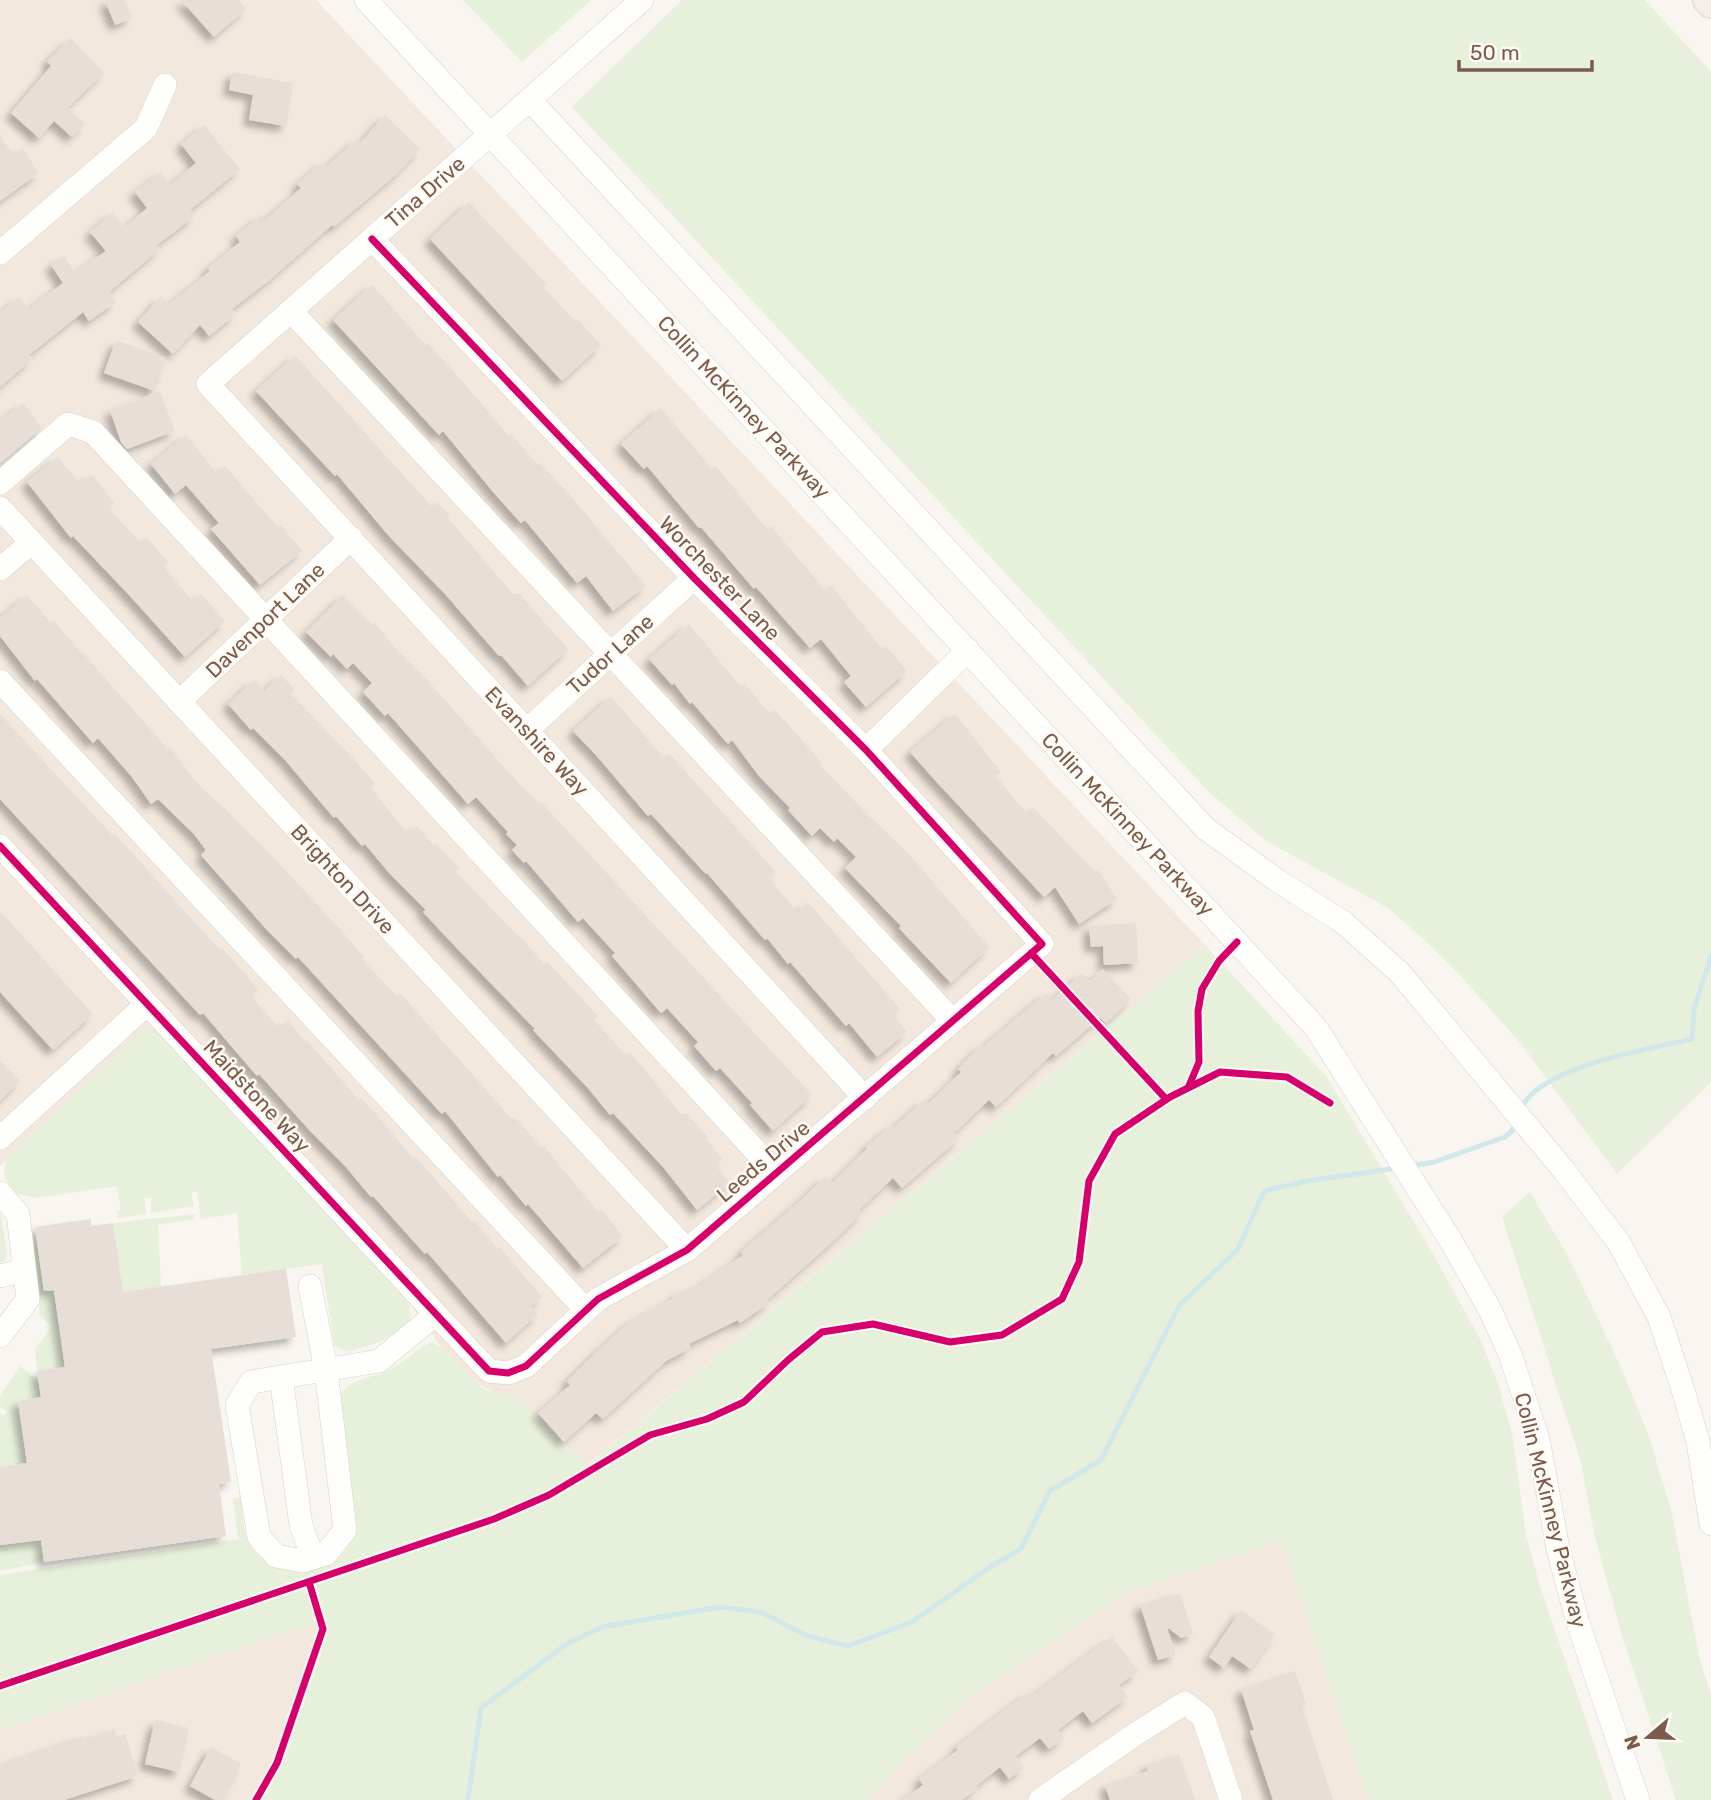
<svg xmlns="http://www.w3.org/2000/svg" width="1711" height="1800" font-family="Rubik,sans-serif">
	<defs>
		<filter id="shadow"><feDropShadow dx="-6" dy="6" stdDeviation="3.5" flood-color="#0004"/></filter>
	</defs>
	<rect width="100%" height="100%" fill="#f9f5f0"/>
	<path fill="#f2e8de" d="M0,0H316L1205,945L586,1466L513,1393L494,1394L469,1376L440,1345L407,1300L145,1031L0,1166Z
		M1281,1541L1368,1800H870L898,1766L972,1695L1127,1592Z
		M321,1619L323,1629L277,1763L256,1800H0V1731Z"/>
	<path fill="#e7f0db" d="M463,0H591L522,62Z
		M682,0H1645L1711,72V1082L1617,1174L1522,1045L1459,974L1429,944L1388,908L1265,840L1209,792L572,107Z
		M1205,945L1326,1076L1432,1252L1480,1339L1497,1381L1512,1433L1526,1535L1540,1586L1613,1800H1368L1281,1541L1127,1592L972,1695L898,1766L870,1800H256L277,1763L323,1629L321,1620L0,1731V1690L498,1522L533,1508L596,1473L586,1466L549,1491L496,1513L0,1681V1575L238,1539L233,1498L241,1497C243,1514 242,1535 253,1549C272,1576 318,1577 341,1555C346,1551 349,1542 353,1537L339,1397C351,1376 374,1379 393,1368C406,1360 417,1349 431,1342C453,1349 474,1390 496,1394C501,1395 508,1393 513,1393L587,1466Z
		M145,1030L162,1035L407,1300C409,1306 412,1312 410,1317C406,1336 362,1348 346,1352L334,1345L322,1264L242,1275L237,1213L201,1219L197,1191L191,1193L194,1206L151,1213V1198H144L146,1214L118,1218L117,1211H121L117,1186L36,1198L17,1194L7,1182L4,1175L7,1158Z
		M1530,1192L1569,1258L1619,1363L1648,1434L1671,1509L1699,1657L1711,1695V1800H1676L1622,1636L1594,1533L1581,1462L1502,1217Z
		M0,1209L7,1253L6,1260L0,1263Z
		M194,1214L195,1219L158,1225L161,1287L123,1292L113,1223Z
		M37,1244L44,1290H54L65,1367L37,1371L35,1350L51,1327L40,1315L33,1248Z
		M20,1366L39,1382L41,1397L27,1463L0,1467V1413L4,1415L7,1412L0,1407V1396Z
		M41,1540L44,1562L0,1571V1545Z"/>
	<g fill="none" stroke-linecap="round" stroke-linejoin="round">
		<path stroke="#d0e8ea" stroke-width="5" d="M1521,1109C1539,1066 1650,1049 1692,1039L1694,1009L1711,956
			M1410,1166L1434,1162L1505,1137L1512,1131L1516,1121
			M468,1800L481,1708L568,1643L602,1627L720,1607L761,1612L807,1636L848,1646L912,1622L990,1567L1021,1549L1050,1491L1101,1460L1179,1306L1238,1249L1264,1191L1307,1181L1397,1168"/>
	</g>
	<path fill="#e6ded7" filter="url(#shadow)" d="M105,0H125L132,18L115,25Z
		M181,0H238L246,9L214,37Z
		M71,38L104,73L67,108L85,123L72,137L54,121L39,138L11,113L51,66L47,61Z
		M232,72L293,83L286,126L249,120L253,95L229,90Z
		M385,115L420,149L398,173L334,227L332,225L271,279L232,309L236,314L209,336L200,325L173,354L138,322L161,296L169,304L210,271L208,268L240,242L236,236L261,215L265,220L301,188L297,184L323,162L327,166L357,139L360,143Z
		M204,125L240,169L190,210L195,216L157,245L160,249L109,292L116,302L89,321L83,312L29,355L32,359L0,387V312L19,297L29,309L63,283L51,265L64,256L75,272L106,251L90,232L113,212L125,227L147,208L135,192L161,172L171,184L196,163L181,144Z
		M0,136L13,154L22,148L39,173L0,201Z
		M469,202L546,284L543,287L575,321L578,319L601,345L562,381L430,239Z
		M372,285L426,345L428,343L456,374L509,436L511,434L538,465L540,463L569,494L646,586L613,611L586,576L577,583L525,520L521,523L494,493L443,431L439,435L356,345L333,320Z
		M116,340L166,358L155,391L104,373Z
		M295,355L432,507L437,502L449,515L447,517L514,595L518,592L568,649L528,686L501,655L499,656L445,594L388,535L337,474L335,476L256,391Z
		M160,391L175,431L127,449L121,442L110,410Z
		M24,403L42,428L0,463V420Z
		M661,408L712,469L716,466L767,529L771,526L825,590L831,585L882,649L886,646L907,671L866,707L844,682L851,676L821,639L810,648L756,587L754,589L701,527L699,528L647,466L644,469L621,444Z
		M186,435L217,473L225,466L278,527L281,525L302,551L260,585L211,529L219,523L186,485L175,494L151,464Z
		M58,457L80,484L92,475L114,503L108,508L140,542L146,537L168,562L163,566L193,601L201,594L225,621L185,657L130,596L73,536L71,538L27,482Z
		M27,595L51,623L54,621L81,653L82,652L168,749L170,747L197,783L223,808L224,807L252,837L253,836L341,930L364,957L362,959L397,996L400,993L512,1119L515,1117L542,1148L544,1146L598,1212L601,1209L623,1236L583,1268L528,1204L526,1206L500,1175L498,1177L445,1111L442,1114L298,957L296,959L267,930L201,855L206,850L194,834L158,799L151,804L132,777L98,738L93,743L37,679L35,681L0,636V618Z
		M343,595L373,625L375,623L394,647L429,682L520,785L539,803L541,802L812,1095L773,1131L750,1105L752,1103L720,1068L716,1071L694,1046L698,1042L667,1008L661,1013L612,956L615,953L583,918L578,922L526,861L524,863L512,850L517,845L506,834L508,832L476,797L468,804L388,713L385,716L363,692L372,683L353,663L347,669L333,654L331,657L306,632Z
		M689,624L741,687L745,684L770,714L775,710L823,764L821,766L866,813L908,853L989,947L951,983L899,928L901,926L845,868L856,857L837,838L834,842L820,828L812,836L788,810L790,808L759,776L732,740L728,744L692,702L690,704L674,683L672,685L649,659Z
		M281,675L295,690L291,694L352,757L375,783L370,787L408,834L417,826L433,845L435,843L459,868L456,872L517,935L518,934L544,964L547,961L598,1016L594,1020L626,1055L630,1052L682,1115L685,1112L708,1137L706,1139L722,1159L715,1165L730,1183L697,1210L664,1168L613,1113L610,1115L588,1088L533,1030L535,1029L450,941L423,912L426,910L390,874L365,844L362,846L336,816L334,818L286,761L253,728L251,730L228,704L254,680L264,691Z
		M611,696L664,758L669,753L776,872L769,878L797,912L808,902L900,1009L893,1015L907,1032L877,1057L849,1023L846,1026L790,962L788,964L767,938L765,940L707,873L706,874L651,814L648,816L596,755L573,731Z
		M0,714L112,835L114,833L220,950L222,948L249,978L258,990L251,996L279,1028L288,1021L305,1041L307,1040L359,1100L361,1098L374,1112L414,1159L416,1157L472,1222L474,1220L498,1249L500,1247L542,1297L531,1306L538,1314L506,1343L427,1252L425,1254L373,1196L371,1197L346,1167L312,1133L259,1074L257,1076L203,1013L200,1015L0,799Z
		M955,714L1001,772L996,776L1026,813L1033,807L1095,872L1098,870L1117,899L1079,924L1055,887L1044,897L933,778L910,752Z
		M0,911L93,1014L53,1050L0,992Z
		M1136,923L1138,963L1104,965L1103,946L1091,947L1089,926Z
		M1103,969L1131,999L1106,1023L1100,1018L1056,1056L1053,1053L996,1107L989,1100L954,1133L959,1139L902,1188L893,1178L859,1210L862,1213L839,1236L767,1300L769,1303L740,1323L738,1320L689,1344L691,1348L666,1361L603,1419L596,1413L564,1442L538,1413L570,1385L567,1381L597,1351L631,1321L674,1298L673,1296L688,1288L690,1292L743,1255L741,1252L801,1200L825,1176L832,1183L868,1148L866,1147L892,1125L894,1127L924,1100L928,1104L961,1072L958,1069L981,1045L983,1047L1046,993L1052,1000L1082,973L1090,981Z
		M0,1061L20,1081L0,1101Z
		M91,1219V1226L113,1223L123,1292L286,1269L296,1337L211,1349L231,1482L219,1484L226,1536L44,1562L41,1540L0,1545V1467L27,1463L18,1401L41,1397L37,1371L65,1367L54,1290L44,1291L35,1227Z
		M1180,1593L1193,1634L1181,1638L1167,1627L1176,1655L1158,1660L1140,1605Z
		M1241,1610L1275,1634L1251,1669L1232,1656L1224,1668L1209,1657Z
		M1112,1637L1138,1671L1119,1685L1128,1697L1092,1723L1083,1711L1058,1730L1064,1738L1049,1749L1040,1738L1016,1756L1024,1768L1009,1779L1000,1767L976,1786L978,1788L962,1800H903L923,1785L919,1779L958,1750L956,1747L1029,1692L1032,1696Z
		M1295,1671L1306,1704L1302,1706L1333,1800H1273L1250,1731L1254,1730L1241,1689Z
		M155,1720L189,1728L179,1772L145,1764Z
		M114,1729L117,1737L125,1734L138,1776L64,1800H0V1764L82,1736L83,1740Z
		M211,1747L241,1764L222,1800H215L190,1786Z
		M1179,1754L1195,1800H1110L1105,1785L1148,1771L1146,1765Z"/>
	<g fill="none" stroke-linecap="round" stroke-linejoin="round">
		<defs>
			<path id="minor" d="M366,0L1316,1028L1451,1241L1490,1310L1510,1354L1538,1439L1558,1549L1578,1623L1638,1800
				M642,0L208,384L865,1098
				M530,100L1206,829L1278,881L1344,923L1400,973L1562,1168L1619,1243L1659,1317L1684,1393L1698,1442L1711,1524
				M0,253L146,128L165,85
				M291,311L953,1021
				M0,483L68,424L93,432L776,1173
				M0,508L687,1250
				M0,569L32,542
				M0,681L586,1310
				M179,702L351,538
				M527,730L694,578
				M866,750L968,650
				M0,846L489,1371L508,1373L526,1366L598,1299L687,1250L1042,944L866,750L694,578L372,239
				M0,1138L147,1004
				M0,1193L18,1214L28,1299L0,1336
				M0,1276L24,1270
				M310,1286L326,1370L345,1530L326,1554L303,1561L276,1556L259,1537L237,1405L251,1382L379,1361L436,1314
				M281,1377L301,1525L313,1558
				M1040,1800L1137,1733L1185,1703L1203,1717L1231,1800"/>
			<path id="major" d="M1707,0L1711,4"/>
		</defs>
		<use href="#minor" stroke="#d7d1cb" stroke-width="24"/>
		<use href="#major" stroke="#dad1cc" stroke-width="30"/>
		<use href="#minor" stroke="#fefefd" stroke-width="23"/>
		<use href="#major" stroke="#f3eee8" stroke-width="28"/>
		<defs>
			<path id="cycleway" d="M0,846L489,1371L508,1373L526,1366L598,1299L687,1250L1042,944L866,750L694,578L372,239
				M1031,953L1166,1099
				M1188,1088L1199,1062L1198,1011L1202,989L1219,961L1237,942
				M0,1686L494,1519L549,1495L650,1435L707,1419L744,1402L788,1360L822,1332L873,1324L950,1342L1002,1335L1062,1299L1079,1262L1089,1181L1115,1134L1170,1097L1220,1072L1287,1077L1330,1103
				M256,1800L277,1763L323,1629L309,1582"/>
		</defs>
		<use href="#cycleway" stroke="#fffaf3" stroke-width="11"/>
		<use href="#cycleway" stroke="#d6006c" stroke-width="7"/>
	</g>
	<g text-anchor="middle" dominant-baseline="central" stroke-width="5" stroke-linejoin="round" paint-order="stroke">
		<g font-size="21" fill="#7a5c4d" stroke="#fffaf3">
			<text transform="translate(425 192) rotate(-41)">Tina Drive</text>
			<text transform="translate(744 407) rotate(47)">Collin McKinney Parkway</text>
			<text transform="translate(720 578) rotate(46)">Worchester Lane</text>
			<text transform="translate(265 620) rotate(-44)">Davenport Lane</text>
			<text transform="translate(610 654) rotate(-42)">Tudor Lane</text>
			<text transform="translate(537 741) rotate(47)">Evanshire Way</text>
			<text transform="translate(1128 824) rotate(47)">Collin McKinney Parkway</text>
			<text transform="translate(343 879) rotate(47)">Brighton Drive</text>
			<text transform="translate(257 1096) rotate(47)">Maidstone Way</text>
			<text transform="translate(763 1161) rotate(-40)">Leeds Drive</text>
			<text transform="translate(1551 1510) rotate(76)">Collin McKinney Parkway</text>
		</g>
	</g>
	<g transform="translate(1648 1737) rotate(251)" stroke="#fffaf3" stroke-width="5" paint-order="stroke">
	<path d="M0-5L12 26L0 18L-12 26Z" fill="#7a5c4d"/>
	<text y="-10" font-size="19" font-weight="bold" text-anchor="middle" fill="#7a5c4d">N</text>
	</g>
	<path d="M1459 60v10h133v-10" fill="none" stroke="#7a5c4d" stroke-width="3.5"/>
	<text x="1470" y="60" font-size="21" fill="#7a5c4d" stroke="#fffaf3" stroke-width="5" paint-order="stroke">50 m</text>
</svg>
